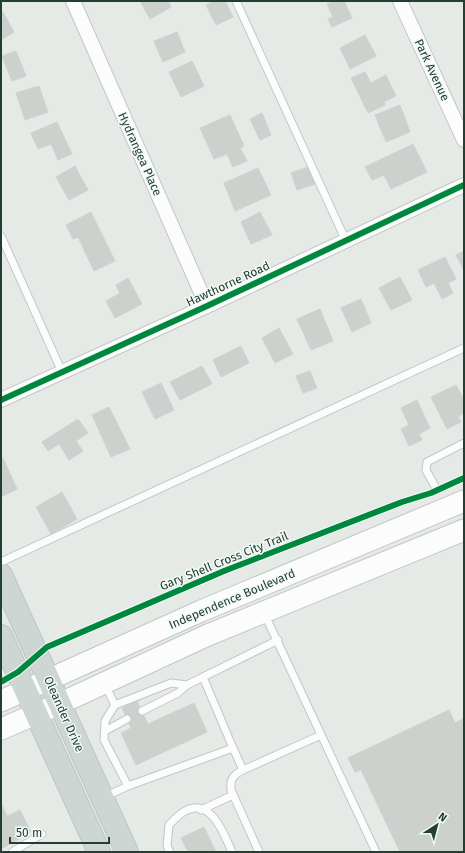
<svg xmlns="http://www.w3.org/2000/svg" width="465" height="853" font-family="'Fira Sans',sans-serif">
	<rect width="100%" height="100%" fill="#e5eae7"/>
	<path fill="#ccd1ce" stroke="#cdd3d0" d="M140,1H168L171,7L150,19Z
		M214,1H225L233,17L216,25L206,5Z
		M335,1H344L352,18L332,27L328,19L333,17L327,4Z
		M1,12H3L14,32L1,40Z
		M177,32L185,52L163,62L154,41Z
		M365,35L376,56L350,69L340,48Z
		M16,51L26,76L12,81L2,56Z
		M192,61L204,86L181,97L169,72Z
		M365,72L371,83L386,75L396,96L384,102L385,105L368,113L351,78Z
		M39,86L48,112L25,120L16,93Z
		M400,105L410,132L386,142L375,115Z
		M262,113L271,135L260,140L250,119Z
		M230,115L244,146L240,148L247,161L233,167L227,154L214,159L200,128Z
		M57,122L72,154L58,160L51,144L38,149L31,133Z
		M413,144L427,172L391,189L384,175L372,180L365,167Z
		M75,166L88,190L69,200L56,177Z
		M308,167L315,184L297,190L291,173Z
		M258,168L271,195L235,211L224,183Z
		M91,212L115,261L94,271L78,237L73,239L66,225Z
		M260,212L272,235L251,244L241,222Z
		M464,251V271L456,255Z
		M445,257L456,279L448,283L453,293L442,299L434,283L426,287L418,270Z
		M400,277L412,300L391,310L379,288Z
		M128,278L142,304L115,318L106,301L120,293L116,285Z
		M361,299L371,323L352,332L341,308Z
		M320,309L333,341L311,350L297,319Z
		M279,328L293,354L275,363L262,338Z
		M241,346L249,363L221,377L213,360Z
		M202,366L212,384L180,400L170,382Z
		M310,371L317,388L303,393L296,376Z
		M161,383L174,410L155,419L142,392Z
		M456,385L464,400V413L458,416L461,422L447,429L431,397Z
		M417,400L430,428L419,434L422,440L409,446L401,429L409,425L401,408Z
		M109,407L130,449L111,457L92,415Z
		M78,419L88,433L76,441L83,451L69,460L59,444L48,451L42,442Z
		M3,458L17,489L1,497V459Z
		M62,492L77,519L51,534L36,507Z
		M137,701L148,724L194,703L207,732L136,765L121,733L131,728L122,708Z
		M449,710L455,723L464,718V852H400L361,770L355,772L348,758Z
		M1,803L7,816L20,810L31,832L1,849Z
		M204,827L216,852H188L181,838Z"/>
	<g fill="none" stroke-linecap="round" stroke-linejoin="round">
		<defs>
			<path id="lane" d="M236,1L346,241
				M1,236L62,372
				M437,490L426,470L427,462L464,443
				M1,562L464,348
				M265,615L376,852
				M203,677L233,748
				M105,685L115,705
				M142,711L178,693L187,685L278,640
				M105,731L127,719
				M243,770C233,775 230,779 231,790L259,852
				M128,786L104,740L105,721L115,705L171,683L187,685
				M104,797L128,786L233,748L243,770L321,735
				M201,810L233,795
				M12,852L42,834
				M170,852L167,846L169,825C173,821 179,814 185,811C211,797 224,834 232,852"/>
			<path id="street" d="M73,1L207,306
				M400,1L464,140
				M1,400L207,306L464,185"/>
			<path id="secondary" d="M1,701L201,611L464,501
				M1,729L59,704L208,635L464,530"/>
			<path id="primary" d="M1,575L127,852
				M1,636L99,852"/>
		</defs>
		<use href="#lane" stroke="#c2c7c4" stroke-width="9"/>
		<use href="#street" stroke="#c2c7c4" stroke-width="16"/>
		<use href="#secondary" stroke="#c0c8c4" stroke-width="23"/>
		<use href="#primary" stroke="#bcc6c2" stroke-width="24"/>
		<use href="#lane" stroke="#fbfcfb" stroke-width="7"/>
		<use href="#street" stroke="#fbfcfb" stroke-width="14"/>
		<use href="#secondary" stroke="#fbfcfb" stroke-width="21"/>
		<use href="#primary" stroke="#cdd6d3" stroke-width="22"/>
		<defs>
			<path id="cycleway" d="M1,400L207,306L464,185
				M1,682L18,672L47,647L224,571L402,502L431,493L464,478"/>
		</defs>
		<use href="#cycleway" stroke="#f3f9f5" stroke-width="8"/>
		<use href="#cycleway" stroke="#00873e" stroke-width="6"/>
	</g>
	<g text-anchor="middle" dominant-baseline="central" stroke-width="3" stroke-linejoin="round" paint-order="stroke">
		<g font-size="12" fill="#213f33" stroke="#f3f9f5">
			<text transform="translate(432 70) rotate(65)">Park Avenue</text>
			<text transform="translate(140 154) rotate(66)">Hydrangea Place</text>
			<text transform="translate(228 284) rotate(-25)">Hawthorne Road</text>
			<text transform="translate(224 561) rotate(-22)">Gary Shell Cross City Trail</text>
			<text transform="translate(232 599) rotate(-23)">Independence Boulevard</text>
			<text transform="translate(64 714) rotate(66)">Oleander Drive</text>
		</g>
	</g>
	<rect width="465" height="853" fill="none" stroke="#213f33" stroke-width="4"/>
	<g transform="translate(437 825) rotate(36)" stroke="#f3f9f5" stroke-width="3" paint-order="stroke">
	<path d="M0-3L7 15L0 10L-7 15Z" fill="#213f33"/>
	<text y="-6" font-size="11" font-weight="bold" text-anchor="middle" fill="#213f33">N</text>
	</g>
	<path d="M10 837v6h99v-6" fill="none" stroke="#213f33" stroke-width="2"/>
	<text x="16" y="837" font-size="12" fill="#213f33" stroke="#f3f9f5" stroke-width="3" paint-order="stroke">50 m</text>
</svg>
